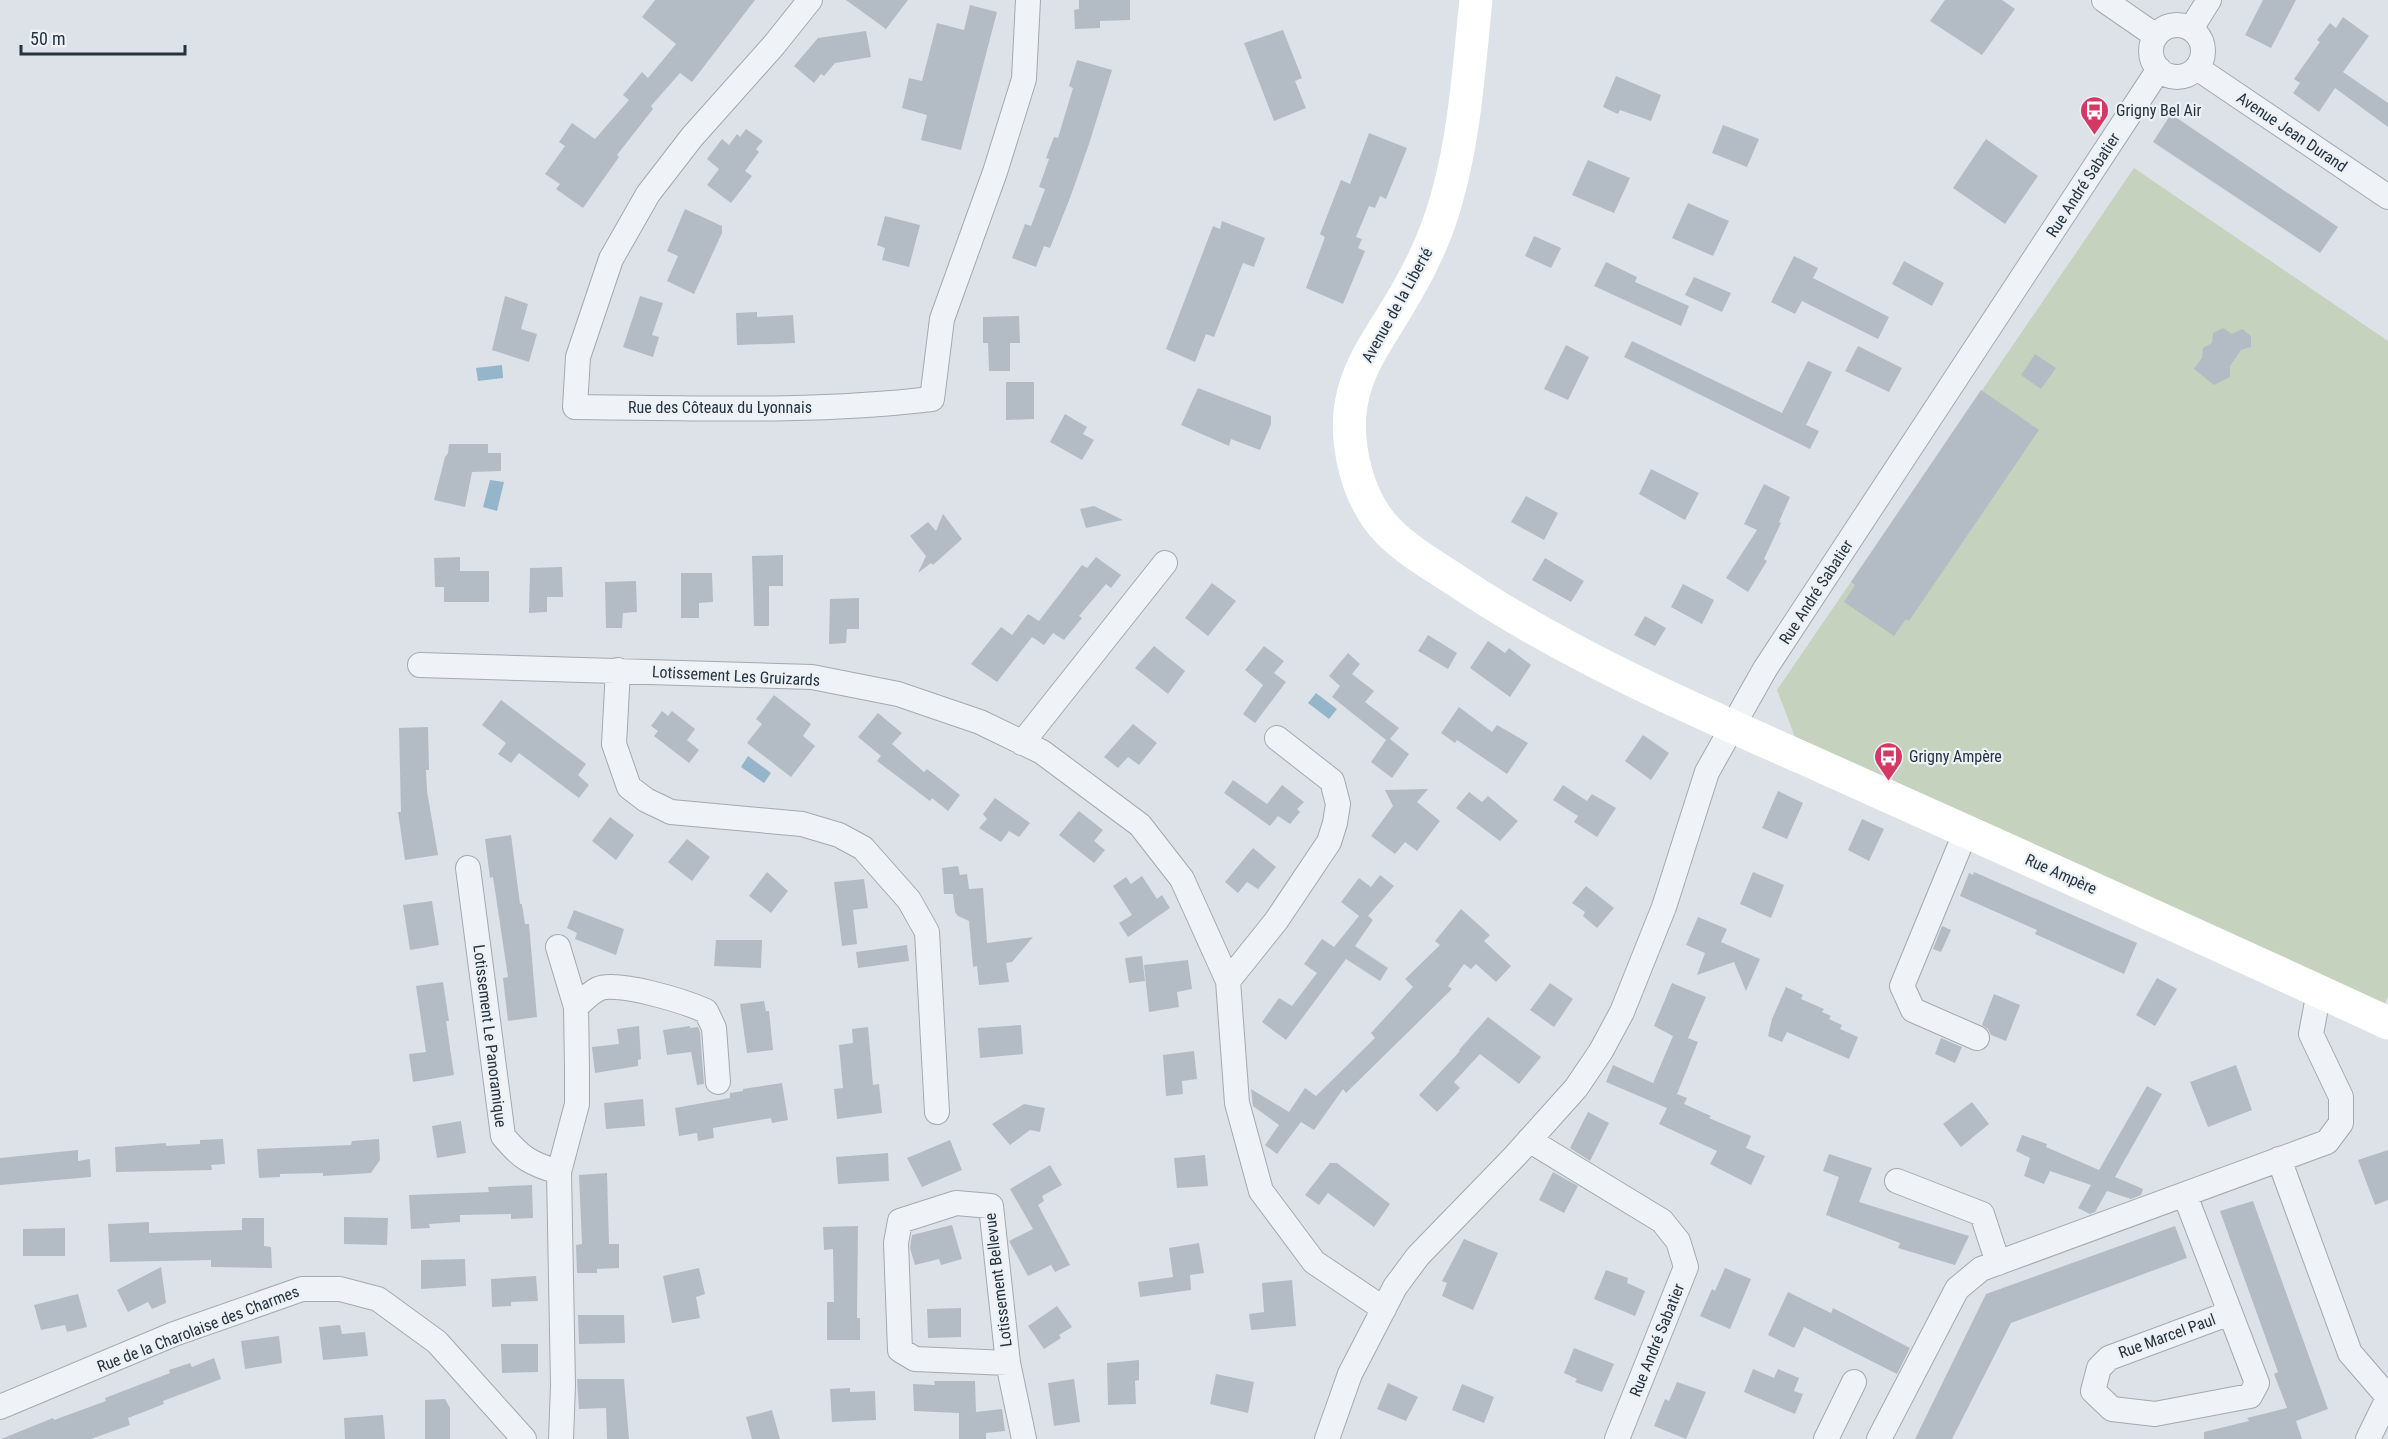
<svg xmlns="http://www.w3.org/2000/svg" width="2388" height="1439" font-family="'Roboto Condensed',sans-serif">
	<rect width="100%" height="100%" fill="#dce2e8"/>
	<path fill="#c5d2bd" d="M2134,168L2388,341V997L2384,1005L1795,737L1777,690Z"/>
	<path fill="#95b5ca" d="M502,365L503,378L478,381L476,368Z
		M490,480L504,482L497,511L483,507Z
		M1316,693L1337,709L1329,719L1308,703Z
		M748,756L771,773L764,783L741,767Z"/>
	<path fill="#b3bcc5" d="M655,0H755L692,82L680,73L651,106L653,109L617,155L619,157L583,208L556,189L560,184L545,174L565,146L559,142L572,123L595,139L629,100L623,95L642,72L648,78L676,44L642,17Z
		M846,0H908L886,29Z
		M1079,0H1130V20L1100,21V28L1075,29L1074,10L1079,9Z
		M1945,0H2002L2015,9L1982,55L1930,21Z
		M2263,0H2296L2271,48L2245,35Z
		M970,5L997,12L961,150L921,140L927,115L902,108L909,78L922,81L937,23L964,30Z
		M2343,17L2369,36L2343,72L2388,103V127L2335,88L2319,112L2293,93L2300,83L2294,79L2320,42L2317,40L2330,23L2336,28Z
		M1283,30L1302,78L1295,81L1306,108L1274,121L1244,43Z
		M866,31L871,57L835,63L824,76L821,74L814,83L794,66L818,38Z
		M1077,60L1112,70L1089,144L1070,198L1050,248L1044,246L1036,267L1012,258L1025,224L1031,226L1045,189L1039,187L1049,159L1046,158L1054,137L1058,138L1073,88L1069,86Z
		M1616,76L1661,95L1651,121L1620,110L1618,114L1603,107Z
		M2171,114L2338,227L2320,253L2153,142Z
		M1723,125L1759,139L1747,167L1712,153Z
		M746,129L763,141L756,149L759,152L745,171L752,176L731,203L707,185L719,169L707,159L722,139L729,145L737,134L740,137Z
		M1369,133L1407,148L1386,199L1380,196L1375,208L1369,206L1356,237L1362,239L1358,248L1365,251L1343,304L1306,288L1325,237L1320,234L1341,180L1350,184Z
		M1986,139L2038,176L2005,224L1953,188Z
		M1588,160L1630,178L1614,213L1572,195Z
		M1688,203L1729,221L1713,256L1672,238Z
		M685,209L722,226V233L694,294L667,281L678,256L667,251Z
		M885,216L920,225L909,267L882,260L885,248L877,245Z
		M1222,221L1265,238L1254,267L1243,263L1214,337L1206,334L1195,362L1166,349L1213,226L1220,229Z
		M1534,236L1561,248L1551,268L1525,256Z
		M1794,256L1818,268L1813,278L1889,317L1878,339L1802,301L1795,314L1771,302Z
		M1904,261L1944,283L1932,306L1892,284Z
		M1606,262L1637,277L1635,282L1689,306L1681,326L1594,286Z
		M1694,277L1731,293L1722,312L1685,295Z
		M505,296L528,304L521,329L537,334L529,362L492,350Z
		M640,296L663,303L652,335L659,337L653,357L623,347Z
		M757,312V317L793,315L795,343L737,345L736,313Z
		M1019,316L1020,343H1010V371H989L988,343H983V317Z
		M2223,328L2232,334L2242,329L2251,336V347L2241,350L2230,366V377L2214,385L2194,369L2202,358L2203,348L2212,343L2213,333Z
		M1632,341L1782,413L1808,361L1832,372L1806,425L1819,431L1810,449L1624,357Z
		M1566,345L1589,357L1568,400L1544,389Z
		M1858,346L1902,368L1889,392L1845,371Z
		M2035,354L2056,368L2041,389L2021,375Z
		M1006,382H1034V419L1006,420Z
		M1198,388L1271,416V424L1260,450L1231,439L1229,446L1181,425Z
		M1981,390L2039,430L1909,621L1906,619L1894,636L1844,602L1855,585L1851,582Z
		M1065,414L1087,427L1083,434L1094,440L1082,460L1050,442Z
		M449,444H488V453H501V471L472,472L465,507L434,500L445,457L448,453Z
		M1651,469L1699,493L1685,520L1639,494Z
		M1764,484L1790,497L1779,522L1781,523L1764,559L1767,561L1748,592L1726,578L1757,530L1744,524Z
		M1526,496L1558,513L1544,540L1511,522Z
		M1094,506L1123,520L1086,528L1080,509Z
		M943,514L962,539L933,565L931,563L918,573L926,556L910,536L928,522L936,531Z
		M783,555V586H769V626H754L752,556Z
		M460,557V571H489V602H444V587H435L434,558Z
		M1096,557L1121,575L1111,588L1106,584L1079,616L1082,618L1064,640L1053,633L1044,645L1032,637L997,682L971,664L1001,627L1012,635L1028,614L1039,621L1082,565L1087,568Z
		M1545,558L1584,581L1571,602L1532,580Z
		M562,567L563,597H547V612L529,613L530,568Z
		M681,573H712L713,602L699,603V618H681Z
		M636,581L637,612L623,613L622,628H606L605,582Z
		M1212,583L1236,601L1208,636L1185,618Z
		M1683,584L1714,600L1702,624L1671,607Z
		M859,598V629H847L846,643L829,644L830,599Z
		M1645,616L1666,628L1655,646L1634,635Z
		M1428,635L1457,653L1448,669L1418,651Z
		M1488,641L1505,653L1509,648L1531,665L1510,697L1470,668Z
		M1154,646L1185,671L1168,694L1135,668Z
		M1264,646L1284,661L1274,673L1286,682L1255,723L1243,714L1263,685L1245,670Z
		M1348,653L1360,664L1352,674L1374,691L1365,702L1399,728L1390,739L1409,754L1392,778L1371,762L1386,740L1332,697L1340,686L1329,676Z
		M774,695L811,724L803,736L815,746L791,777L747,743L762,724L756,719Z
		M501,700L586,764L578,775L589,785L579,798L519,753L511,763L498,754L506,743L482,725Z
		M1459,707L1492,732L1497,725L1528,743L1507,774L1457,740L1455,743L1441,733Z
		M662,711L668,716L672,711L695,729L687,740L699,750L689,763L654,736L658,731L651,726Z
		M878,713L902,733L892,744L924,772L927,769L960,795L948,811L932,798L930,801L877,761L881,756L858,737Z
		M1133,724L1157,743L1139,765L1128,757L1118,768L1104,757Z
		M428,727L429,770H426L427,791L438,855L405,860L398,812H401L399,728Z
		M1643,735L1669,753L1651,780L1625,761Z
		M1233,780L1267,804L1282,785L1304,802L1297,809L1300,812L1290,824L1278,816L1270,826L1224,793Z
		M1563,785L1587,801L1592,794L1616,808L1597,837L1574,822L1578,816L1553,800Z
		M1428,789L1417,802L1440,821L1417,851L1405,842L1395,854L1371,836L1393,806L1385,790Z
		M1778,791L1803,803L1787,839L1762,828Z
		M1469,792L1482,802L1488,796L1518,821L1500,841L1456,808Z
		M995,798L1030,823L1019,837L1009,831L1001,842L979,828L987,819L983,814Z
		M1079,811L1103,830L1094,841L1105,850L1094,863L1059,835Z
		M610,817L634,835L616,860L592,841Z
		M1862,819L1884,829L1869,861L1848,850Z
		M511,835L520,904H522L525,924H529L537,1017L508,1021L503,978L508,977L493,877L490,878L485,839Z
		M687,839L710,857L692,881L668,862Z
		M1253,848L1276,867L1258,889L1247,882L1238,893L1225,882Z
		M958,866L960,875L967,874L969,889L983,888L987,943L1033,937L1012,962L1006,963L1009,982L979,985L977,966L973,967L969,921L958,916L955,912L953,894H944L942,868Z
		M767,872L788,891L771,913L749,896Z
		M1753,872L1784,885L1771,918L1740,904Z
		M1974,872L2137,943L2124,974L2035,934L2037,930L1960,896L1969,873L1973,875Z
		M1380,875L1394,886L1368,916L1373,920L1355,946L1388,968L1380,981L1346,959L1286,1040L1262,1022L1279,998L1292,1006L1317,973L1304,964L1322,939L1334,947L1359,916L1341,902L1359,878L1371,887Z
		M1142,876L1157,899L1162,895L1170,908L1128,937L1119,923L1132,915L1113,886L1126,877L1131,884Z
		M864,879L868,908L853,910L857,944L842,946L834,882Z
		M1586,886L1614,908L1597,928L1583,916L1585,912L1572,903Z
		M432,901L439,945L410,950L403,905Z
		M1461,909L1490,935L1484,941L1511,966L1496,982L1476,964L1471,969L1464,964L1448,986L1452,989L1346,1093L1343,1089L1314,1130L1301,1122L1277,1154L1265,1145L1279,1125L1253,1106L1251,1089L1289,1112L1305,1088L1316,1096L1375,1038L1371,1033L1413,987L1405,979L1440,945L1435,941Z
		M574,910L624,929L616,955L575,939L577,933L567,928Z
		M1698,917L1727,929L1721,942L1760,959L1746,991L1734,962L1697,975L1705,953L1686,945Z
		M1942,926L1951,930L1941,952L1933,949Z
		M716,940H762L761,968L714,966Z
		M907,945L909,961L858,968L856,952Z
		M1142,956L1145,981L1129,983L1125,958Z
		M1188,960L1192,989L1177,992L1179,1007L1149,1012L1144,965Z
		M2157,978L2177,989L2155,1026L2136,1015Z
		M443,982L449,1021H446L454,1075L413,1082L409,1054L426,1052L416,986Z
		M1550,983L1573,999L1554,1027L1530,1010Z
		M1672,983L1706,997L1688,1038L1698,1042L1677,1094L1687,1098L1684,1104L1711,1116L1709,1118L1751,1136L1746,1148L1765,1156L1751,1185L1710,1164L1717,1151L1659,1124L1667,1108L1606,1082L1613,1065L1653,1083L1673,1036L1654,1026Z
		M1786,987L1803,995L1801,999L1824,1009L1822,1012L1831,1016L1829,1019L1842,1025L1840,1029L1858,1037L1849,1059L1787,1032L1782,1042L1768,1036L1772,1019Z
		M1994,994L2020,1005L2006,1041L1991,1035L1988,1029L1982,1025Z
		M764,1001L766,1011H769L773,1050L747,1053L740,1004Z
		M1488,1017L1541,1057L1519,1084L1480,1054L1454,1082L1460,1088L1437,1112L1419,1095L1460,1051L1459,1050Z
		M1021,1025L1023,1054L980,1058L978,1028Z
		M639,1026L641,1059L638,1060V1066L595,1073L592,1047L619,1044L617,1029Z
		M690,1026V1028L698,1027L700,1032L704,1084L697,1085L691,1052L667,1055L663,1030Z
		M868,1027L873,1085L879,1084L882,1113L837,1119L834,1089L843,1088L839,1045L853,1043L852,1029Z
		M1941,1038L1962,1047L1955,1063L1935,1054Z
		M1194,1051L1197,1079L1182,1081L1183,1094L1166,1096L1163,1055Z
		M2236,1065L2252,1110L2208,1127L2190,1082Z
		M782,1083L788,1120L772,1123L771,1118L713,1128L714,1138L698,1141L697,1133L679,1136L675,1108L730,1098V1093L743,1091V1089Z
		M2147,1086L2162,1094L2115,1177L2143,1189L2141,1195L2131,1199L2107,1191L2095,1212L2090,1214L2078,1208L2091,1185L2050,1171L2044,1184L2024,1176L2030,1158L2016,1151L2022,1135L2047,1144L2046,1147L2099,1170Z
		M643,1099L645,1126L606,1129L604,1103Z
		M1972,1102L1989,1124L1961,1147L1943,1124Z
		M1024,1104L1045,1108L1040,1132L1030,1130L1010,1145L992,1124Z
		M1588,1112L1609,1123L1590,1161L1570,1148Z
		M461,1121L466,1153L437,1158L432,1126Z
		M223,1139L225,1164L211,1165L212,1170L116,1172L115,1147L166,1143V1146L200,1144V1140Z
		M379,1139L380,1160L371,1173L323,1176V1173L280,1174V1177L259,1178L257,1149L351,1145L352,1141Z
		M950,1140L962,1170L922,1187L907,1158Z
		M78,1150V1161L90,1159L91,1177L0,1185V1158Z
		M2388,1150V1200L2375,1205L2358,1160Z
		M888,1153L889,1181L838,1184L836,1157Z
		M1829,1154L1872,1168L1859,1202L1969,1236L1955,1265L1898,1248L1900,1243L1826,1215L1839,1177L1823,1171Z
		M1205,1155L1208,1186L1177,1188L1174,1158Z
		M1330,1163H1337L1390,1204L1374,1227L1328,1193L1319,1205L1305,1195Z
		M1050,1165L1062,1185L1042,1196L1044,1201L1038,1205L1070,1265L1055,1272L1051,1265L1028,1276L1009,1241L1033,1229L1010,1189Z
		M1553,1172L1578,1186L1564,1213L1539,1200Z
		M607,1173L609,1244H619V1268L597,1269V1273H577L576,1245L582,1244L579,1175Z
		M532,1185L533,1218L511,1219V1214L460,1215V1222L429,1224L430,1228L411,1229L409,1195L489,1192L488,1187Z
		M2253,1201L2328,1409L2296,1421L2302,1439H2204V1432L2249,1421L2247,1418L2287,1408L2274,1374L2278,1372L2220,1211Z
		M344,1217L388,1218L387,1245L344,1244Z
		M242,1218H264V1246L271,1247L272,1268L211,1267V1260L110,1262L108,1224L149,1222V1233L242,1230Z
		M952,1225L962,1259L941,1265L939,1259L915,1265L910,1248L912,1235Z
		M858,1226L857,1318H860V1340H827V1302H834L833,1249L824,1250L823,1227Z
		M2175,1226L2187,1258L2011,1323L1952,1439H1915L1986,1294Z
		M65,1228V1256H23V1229Z
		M1464,1239L1498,1253L1473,1310L1442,1296L1447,1283L1442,1281Z
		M1199,1243L1204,1273L1190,1275L1191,1290L1140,1297L1138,1282L1173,1277L1169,1248Z
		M465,1259L466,1286L421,1289V1260Z
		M161,1267L166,1303L152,1309L148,1302L128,1312L117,1290Z
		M699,1268L705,1294L696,1297L700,1318L672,1323L663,1276Z
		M1725,1268L1751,1279L1730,1329L1700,1316L1712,1289L1715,1291Z
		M1606,1270L1628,1278L1627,1283L1645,1291L1635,1316L1594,1299Z
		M536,1276L538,1301L511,1302V1306L492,1307L491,1279Z
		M1292,1280L1296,1326L1251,1330L1249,1314L1264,1312L1262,1283Z
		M1788,1292L1831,1313L1833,1308L1910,1348L1897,1374L1804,1327L1794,1348L1768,1335Z
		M78,1294L87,1327L67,1332L65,1325L41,1330L34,1305Z
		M1057,1306L1072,1327L1059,1335L1061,1338L1044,1349L1028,1326Z
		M961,1308V1337L928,1338L927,1309Z
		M578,1315H624L625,1343L579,1344Z
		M340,1325L342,1334L365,1332L368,1356L323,1360L319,1327Z
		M279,1336L282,1363L245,1369L241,1341Z
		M501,1344H538V1372L502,1373Z
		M1574,1348L1614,1364L1602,1392L1575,1382L1577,1379L1564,1373Z
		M214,1358L221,1379L163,1401L164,1404L128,1418L130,1425L91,1439H1L53,1418L54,1420L106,1401L105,1398L170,1373L169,1370L190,1363L192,1367Z
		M1139,1360V1380L1135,1381L1136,1404L1108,1405L1107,1363Z
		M1753,1369L1774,1378L1778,1369L1799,1378L1794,1391L1803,1394L1795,1414L1744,1392Z
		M1216,1374L1254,1382L1248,1413L1210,1404Z
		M577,1379H624L629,1439H607L606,1408L579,1409Z
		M1074,1379L1080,1422L1054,1426L1048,1383Z
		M934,1381H975L976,1412L1002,1409L1005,1431L986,1433V1439H959V1413L914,1411L913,1384L935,1385Z
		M1677,1382L1706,1392L1686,1439L1654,1426L1665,1399L1669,1401Z
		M1388,1383L1418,1397L1406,1421L1377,1409Z
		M1462,1384L1494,1397L1484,1423L1452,1410Z
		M850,1388V1392L875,1391L876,1420L832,1422L830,1389Z
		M445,1399L450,1408V1439H425V1400Z
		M772,1410L780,1439H752L746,1417Z
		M383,1415L385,1439H345L344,1418Z"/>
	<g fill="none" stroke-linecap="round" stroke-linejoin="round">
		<defs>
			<path id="street" d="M810,0L774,45L692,137L648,194L611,259L578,357L575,407C694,408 814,413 932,399L942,319L995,172L1024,79L1028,0
				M2104,0L2156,36
				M2151 51a26 26 0 1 1 52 0a26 26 0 1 1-52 0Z
				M2191,29L2209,0
				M2197,68L2388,197
				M420,665L812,677L898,694L980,722L1042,752L1140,825L1182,879L1228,981L1237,1103L1261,1191L1314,1262L1384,1309
				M618,670L614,744L629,787L646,800L671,812L802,824L839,835L863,848L909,900L927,932L937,1112
				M1022,743L1165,563
				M1966,831L1902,986L1913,1010L1977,1038
				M468,868L503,1136C521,1158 531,1164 559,1172L563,1385L561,1439
				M558,947L576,1007L577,1068V1104L559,1172
				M1228,981L1276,921L1329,842L1335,823L1338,804L1332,781L1277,738
				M576,1007C582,1001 590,993 598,989C617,980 686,1002 706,1011L714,1028L718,1082
				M1529,1140L1662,1221L1678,1241L1686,1267L1617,1439
				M2279,1159L2350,1353L2388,1397
				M1897,1181L1982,1214L1998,1263
				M2185,1195L2257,1383L2250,1396L2155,1414L2112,1409L2093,1391L2099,1368L2109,1358L2230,1313
				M1008,1363L915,1359L900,1350L896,1243L900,1221L956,1203L991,1206L1008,1363L1024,1439
				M0,1407L174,1334L302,1289H340L378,1299L437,1342L524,1439
				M1327,1439L1350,1374L1395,1287L1418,1256L1515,1156L1576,1088L1601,1051L1622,1012L1664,907L1707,772L1765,669L2159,69
				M1826,1439L1854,1382
				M1879,1439L1957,1289L1981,1269L2327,1142L2341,1123V1097L2311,1034L2319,991
				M2368,1439L2388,1398"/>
		</defs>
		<use href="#street" stroke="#a1aab2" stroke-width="26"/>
		<use href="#street" stroke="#eff2f6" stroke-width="24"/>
		<path stroke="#fff" stroke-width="33" d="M1476,0C1469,66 1465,136 1446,201C1437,233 1423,264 1406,293C1376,346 1341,382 1351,448C1355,478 1367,510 1389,532C1408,551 1434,566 1457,581C1564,653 1685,706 1803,758C1998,846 2194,933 2388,1023"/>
	</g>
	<defs>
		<symbol id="bus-pin" viewBox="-11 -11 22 30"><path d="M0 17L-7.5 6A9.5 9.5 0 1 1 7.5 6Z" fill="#d63864" stroke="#ecf1f5"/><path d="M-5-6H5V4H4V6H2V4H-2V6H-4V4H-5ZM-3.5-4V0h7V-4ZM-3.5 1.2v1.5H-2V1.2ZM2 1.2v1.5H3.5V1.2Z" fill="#fff"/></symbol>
	</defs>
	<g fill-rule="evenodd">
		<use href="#bus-pin" x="2078" y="94" width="33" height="45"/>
		<use href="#bus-pin" x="1872" y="740" width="33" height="45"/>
	</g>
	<g text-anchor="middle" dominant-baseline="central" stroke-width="4.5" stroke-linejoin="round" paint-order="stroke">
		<g font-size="16" fill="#25323f" stroke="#ecf1f5" text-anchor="start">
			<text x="2116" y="110">Grigny Bel Air</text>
			<text x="1909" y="756">Grigny Ampère</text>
		</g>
		<g font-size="16" fill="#25323f" stroke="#ecf1f5">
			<text transform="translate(2292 132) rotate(34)">Avenue Jean Durand</text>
			<text transform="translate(2083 185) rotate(-57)">Rue André Sabatier</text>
			<text transform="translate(1397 305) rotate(-61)">Avenue de la Liberté</text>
			<text x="720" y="407">Rue des Côteaux du Lyonnais</text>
			<text transform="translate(1816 592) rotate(-57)">Rue André Sabatier</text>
			<text transform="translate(736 676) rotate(3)">Lotissement Les Gruizards</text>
			<text transform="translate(2061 874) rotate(24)">Rue Ampère</text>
			<text transform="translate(490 1036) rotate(83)">Lotissement Le Panoramique</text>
			<text transform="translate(998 1280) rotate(-97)">Lotissement Bellevue</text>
			<text transform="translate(198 1329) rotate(-21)">Rue de la Charolaise des Charmes</text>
			<text transform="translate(2167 1336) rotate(-20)">Rue Marcel Paul</text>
			<text transform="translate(1657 1340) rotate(-68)">Rue André Sabatier</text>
		</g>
	</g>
	<path d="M21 45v9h164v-9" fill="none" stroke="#25323f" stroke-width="3"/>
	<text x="30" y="45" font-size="18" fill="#25323f" stroke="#ecf1f5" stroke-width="4.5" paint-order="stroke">50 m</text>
</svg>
